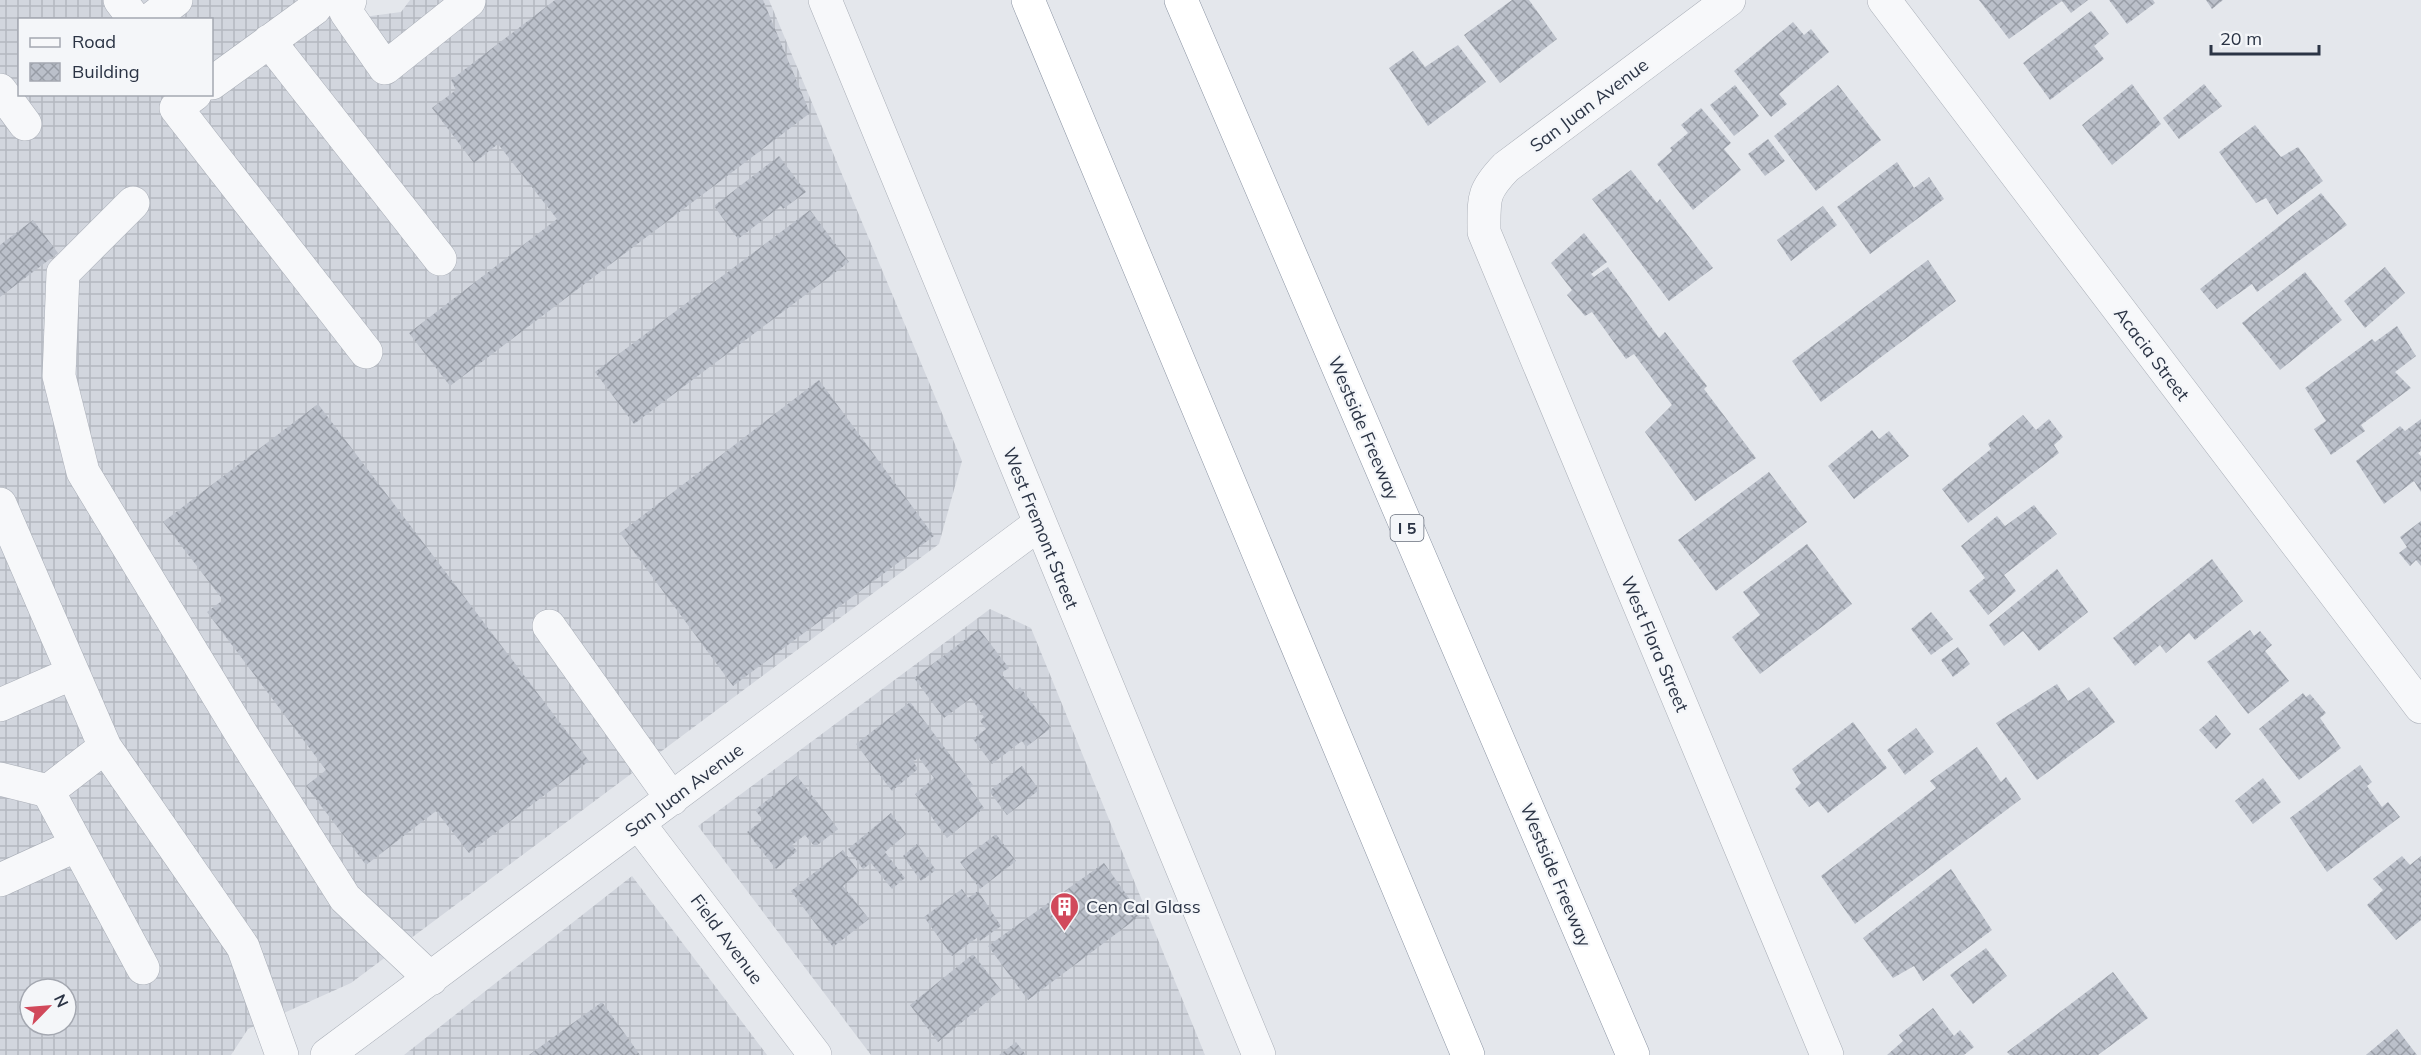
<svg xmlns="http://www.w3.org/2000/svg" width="2421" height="1055" font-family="Mulish,sans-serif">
	<defs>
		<pattern id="industrial-grid" width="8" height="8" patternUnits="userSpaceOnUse" patternTransform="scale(1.5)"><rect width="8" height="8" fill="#d2d6de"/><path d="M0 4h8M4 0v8" fill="none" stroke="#b4b8c0"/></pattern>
		<pattern id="building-cross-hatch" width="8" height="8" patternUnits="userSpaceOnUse" patternTransform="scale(1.5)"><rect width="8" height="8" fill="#bbc0ca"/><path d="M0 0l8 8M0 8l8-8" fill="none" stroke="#989da6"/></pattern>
	</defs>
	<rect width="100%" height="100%" fill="#e4e7ec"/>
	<path fill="url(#industrial-grid)" fill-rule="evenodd" d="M0,0H323L348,19L401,12L410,0H769L962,461L939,544L351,983L248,1029L231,1055H0ZM20,20H212V94H20ZM30,989H66V1025H30Z
		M990,609L1031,628L1205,1055H871L698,826Z
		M632,876L767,1055H404Z"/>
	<path fill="url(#building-cross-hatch)" d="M555,0H763L810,113L450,386L409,333L557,219L498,144L474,163L432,108L456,90L451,80Z
		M1512,0H1529L1557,39L1500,83L1464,35Z
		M1979,0H2088L2071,13L2062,1L2009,39Z
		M2109,0H2153L2155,3L2127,24Z
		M2206,0H2223L2212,9Z
		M2091,11L2109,34L2094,46L2104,59L2050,100L2023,63Z
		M1793,22L1804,35L1811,29L1829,52L1779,94L1787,104L1771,117L1734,71Z
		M1458,45L1486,82L1428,126L1389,68L1413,51L1425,67Z
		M2132,84L2161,124L2112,165L2082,125Z
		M2204,84L2222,106L2179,139L2163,118Z
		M1735,85L1759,116L1734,136L1710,105Z
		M1838,85L1881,140L1816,191L1774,136Z
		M1701,108L1731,143L1724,149L1741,170L1693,210L1657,164L1672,151L1670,148L1688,133L1681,125Z
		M2255,125L2281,157L2298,147L2323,181L2277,215L2266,198L2256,203L2219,152Z
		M1768,139L1785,161L1765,176L1748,154Z
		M779,156L806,192L783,209L781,206L738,239L714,206Z
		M1897,162L1914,188L1929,177L1944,199L1870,254L1837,207Z
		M1631,170L1657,203L1660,199L1713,268L1669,301L1592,199Z
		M2321,193L2347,225L2257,292L2252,284L2217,309L2200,289Z
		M1823,206L1837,225L1791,261L1777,240Z
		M810,210L849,262L634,424L595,372Z
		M33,220L58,253L0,297V245Z
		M1584,233L1607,262L1591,274L1594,277L1608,267L1659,338L1665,332L1707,386L1704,389L1756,458L1695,501L1645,432L1672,405L1634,354L1626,359L1592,312L1585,316L1567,295L1572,290L1551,263Z
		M1928,260L1956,301L1821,402L1792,361Z
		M2385,267L2405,293L2365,328L2344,301Z
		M2305,272L2342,320L2280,370L2242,323Z
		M2397,326L2416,356L2395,372L2411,388L2361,425L2365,431L2331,455L2314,429L2326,421L2305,388L2372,339L2375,342Z
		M819,380L934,536L733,686L620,533Z
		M318,404L589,761L469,853L436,811L366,865L306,786L326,770L207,612L223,600L163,522Z
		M2023,415L2036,430L2049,419L2063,437L2054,445L2059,453L1968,523L1942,489L1991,449L1988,444Z
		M2421,419V451L2418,453L2421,456V492L2414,481L2384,504L2356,461L2400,426L2405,431Z
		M1872,430L1879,439L1889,431L1909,456L1854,499L1828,466Z
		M1769,472L1807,522L1716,591L1678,540Z
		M2034,505L2057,534L2004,575L2016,591L1988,615L1969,591L1985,578L1961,546L1997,516L2005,526Z
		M2421,521V566L2416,560L2410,566L2399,553L2407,547L2400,537Z
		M1807,544L1852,604L1760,674L1732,637L1760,615L1743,592Z
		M2212,559L2243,601L2195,640L2189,633L2166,653L2160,645L2135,666L2113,638Z
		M2057,569L2088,612L2039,651L2023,631L2004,646L1989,625Z
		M1931,612L1953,639L1931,655L1911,629Z
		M979,629L1009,668L1001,673L1015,691L1020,687L1051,728L1026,747L1022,741L992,764L973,739L986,729L980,721L984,717L971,698L944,718L914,678Z
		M2250,630L2254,636L2260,631L2272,645L2265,651L2289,681L2248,714L2207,662Z
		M1958,647L1970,664L1953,677L1941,660Z
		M2057,684L2068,701L2089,687L2115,722L2037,780L1996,723Z
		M2303,693L2306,697L2310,694L2326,713L2320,718L2341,748L2299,780L2259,729Z
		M910,702L973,785L970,788L984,808L947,838L915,794L934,778L919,758L913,761L918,769L892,791L856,744Z
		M2216,715L2231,734L2216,749L2199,730Z
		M1853,722L1887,768L1828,813L1818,801L1809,807L1795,789L1801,783L1792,769Z
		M1916,728L1934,752L1905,775L1887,750Z
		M1977,747L2001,782L2006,777L2021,799L1855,924L1821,876L1936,788L1930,781Z
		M2360,765L2372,782L2367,786L2382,807L2388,802L2400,817L2327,872L2290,818Z
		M1022,766L1039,790L1007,815L989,791Z
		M797,776L838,829L815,847L805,835L792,845L797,851L776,869L747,832L763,820L755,810Z
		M2263,778L2281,802L2253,824L2235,801Z
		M891,813L906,834L885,852L905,878L892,889L871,863L863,869L848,849Z
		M996,834L1016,861L980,889L960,862Z
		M917,844L936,870L921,881L903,856Z
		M843,850L859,872L843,886L869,919L833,947L791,891Z
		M2402,856L2410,865L2421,856V920L2396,940L2367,905L2383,890L2373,879Z
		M1104,863L1141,915L1028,1000L988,946Z
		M1951,869L1992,930L1923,981L1914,966L1893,978L1863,938Z
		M962,889L968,898L978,891L1001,926L980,941L978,937L952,956L924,917Z
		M1986,948L2007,976L1973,1004L1950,975Z
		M973,954L1001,990L938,1042L910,1005Z
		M2113,972L2148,1018L2098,1055H2010L2007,1052Z
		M602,1002L640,1055H529Z
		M1933,1008L1954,1036L1960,1030L1974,1047L1964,1055H1887L1903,1041L1899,1035Z
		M2397,1029L2417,1055H2366Z
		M1016,1042L1026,1055H999Z"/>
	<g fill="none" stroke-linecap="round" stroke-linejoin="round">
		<defs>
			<path id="minor" d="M120,0L135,20
				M350,0L346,12L385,68L469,1
				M825,0L1259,1055
				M1729,0L1506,167C1482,192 1484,198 1484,232L1827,1055
				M1884,0L2421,707
				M150,20L176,0
				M269,41L440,259
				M212,83L314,9L321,0
				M0,90L25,124
				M195,94L176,108L366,352
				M133,203L63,273L59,376L83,472L242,735L345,898L431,979
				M0,504L105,747L243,947L282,1055
				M549,626L672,799
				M0,705L73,673
				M105,747L48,791L143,968
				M0,779L48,791
				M639,824L815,1055
				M0,880L77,845
				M327,1055L1039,524"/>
			<path id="highway" d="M1028,0L1468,1055
				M1181,0L1633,1055"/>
		</defs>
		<use href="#minor" stroke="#a9aeb7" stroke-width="34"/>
		<use href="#highway" stroke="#8b94a3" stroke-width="34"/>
		<use href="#minor" stroke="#f7f8fa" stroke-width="33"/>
		<use href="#highway" stroke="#fff" stroke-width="33"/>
	</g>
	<defs>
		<symbol id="building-pin" viewBox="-11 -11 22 30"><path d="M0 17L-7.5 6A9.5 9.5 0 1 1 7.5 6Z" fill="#d1495b" stroke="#f4f6f9"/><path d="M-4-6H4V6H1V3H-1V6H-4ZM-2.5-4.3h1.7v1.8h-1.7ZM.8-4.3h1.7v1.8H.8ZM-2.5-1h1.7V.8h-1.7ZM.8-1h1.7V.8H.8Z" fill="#fff"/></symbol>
	</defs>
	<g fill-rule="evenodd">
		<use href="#building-pin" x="1048" y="890" width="33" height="45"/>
	</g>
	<g text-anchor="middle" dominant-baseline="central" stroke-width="4.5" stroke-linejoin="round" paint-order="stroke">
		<rect fill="#f4f6f9" stroke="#676e7b" stroke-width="1.5" x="1390.5" y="515" width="33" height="26" rx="4.5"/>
		<g font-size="16" font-weight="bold" fill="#2b3445">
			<text x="1407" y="528">I 5</text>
		</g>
		<g font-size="18" fill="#2b3445" stroke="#f4f6f9">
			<text transform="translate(1589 105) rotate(-37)">San Juan Avenue</text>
			<text transform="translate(2152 354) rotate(53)">Acacia Street</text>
			<text transform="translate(1364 428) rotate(67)">Westside Freeway</text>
			<text transform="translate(1041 528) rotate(68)">West Fremont Street</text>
			<text transform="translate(1655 644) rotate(67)">West Flora Street</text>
			<text transform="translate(684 790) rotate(-37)">San Juan Avenue</text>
			<text transform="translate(1556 875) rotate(67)">Westside Freeway</text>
			<text transform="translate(727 939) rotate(53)">Field Avenue</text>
		</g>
		<g font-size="18" fill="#2b3445" stroke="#f4f6f9" text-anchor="start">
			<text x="1086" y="906">Cen Cal Glass</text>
		</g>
	</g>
	<rect x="18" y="18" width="195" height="78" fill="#f4f6f9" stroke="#a4a8b1" stroke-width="1.5"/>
	<rect x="30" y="38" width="30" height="9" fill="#f7f8fa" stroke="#a4a8b1" stroke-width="1.5"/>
	<text x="72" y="48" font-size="18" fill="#2b3445">Road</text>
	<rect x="30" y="63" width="30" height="18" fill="url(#building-cross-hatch)" stroke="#a4a8b1" stroke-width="1.5"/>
	<text x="72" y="78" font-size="18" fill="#2b3445">Building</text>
	<g transform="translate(48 1007) rotate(65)"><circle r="28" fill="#f4f6f9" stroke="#a4a8b1" stroke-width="1.5"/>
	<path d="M0-4.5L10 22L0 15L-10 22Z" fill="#d1495b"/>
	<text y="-9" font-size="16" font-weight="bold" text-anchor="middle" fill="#2b3445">N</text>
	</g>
	<path d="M2211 45v9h108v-9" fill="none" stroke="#2b3445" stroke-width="3"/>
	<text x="2220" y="45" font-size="18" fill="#2b3445" stroke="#f4f6f9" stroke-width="4.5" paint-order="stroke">20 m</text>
</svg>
